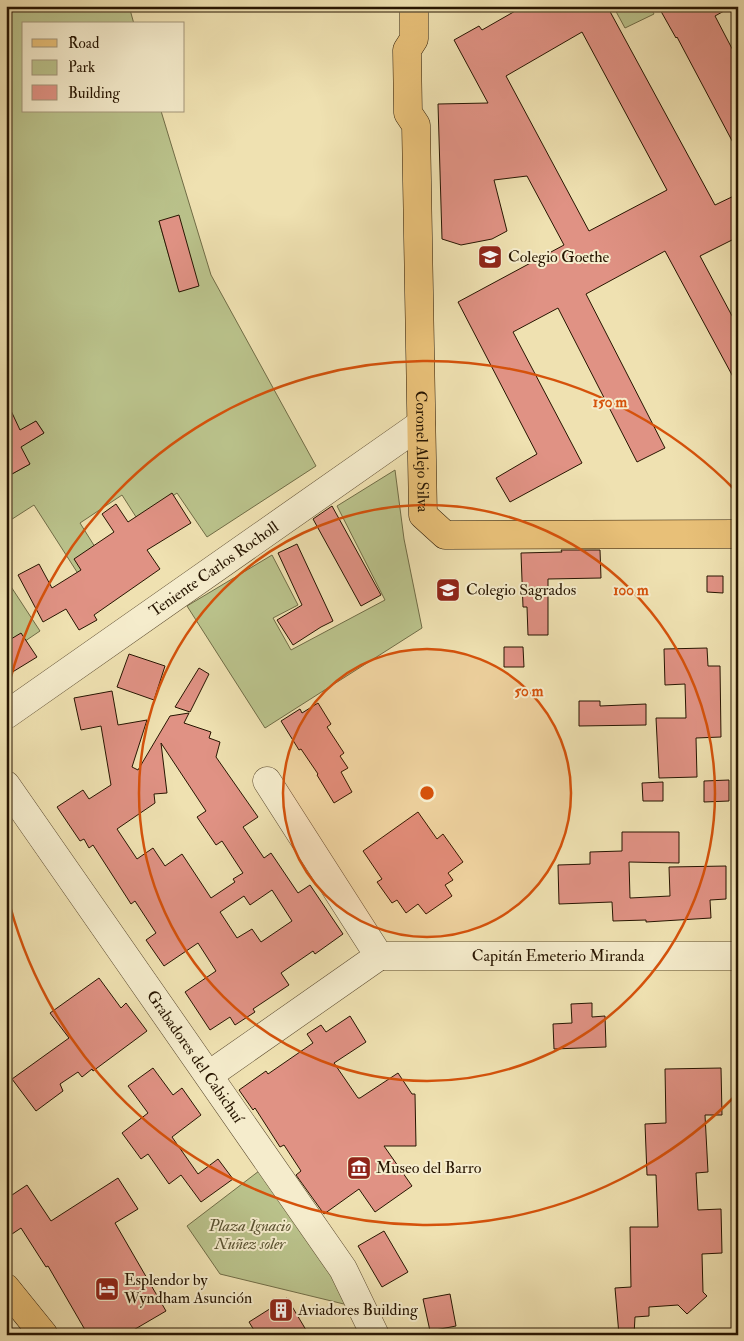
<svg xmlns="http://www.w3.org/2000/svg" width="744" height="1341" font-family="'IM FELL Double Pica',serif">
	<rect width="100%" height="100%" fill="#efe1b1"/>
	<filter id="stains"><feTurbulence type="fractalNoise" baseFrequency=".004" numOctaves="4"/><feColorMatrix values="0 0 0 0 .2 0 0 0 0 .09 0 0 0 0 .02 0 0 0 .5 -.17"/></filter>
	<radialGradient id="worn" r=".72"><stop offset=".6" stop-color="#630" stop-opacity="0"/><stop offset="1" stop-color="#630" stop-opacity=".3"/></radialGradient>
	<path fill="#bac28b" stroke="#706c46" fill-rule="evenodd" d="M6,6H129L134,24H24V111H161L211,275L316,466L207,537L177,493L138,520L122,495L80,523L110,571L86,586L34,505L6,523V464L12,474L30,464L6,438ZM159,221L198,286L179,291ZM36,421L44,433L29,442L21,430Z
		M613,6H650L654,14L625,28Z
		M395,470L404,539L422,628L265,728L187,606L272,555L298,605L273,618L291,650L385,600L337,506Z
		M6,579L40,631L6,654Z
		M259,1171L331,1274L348,1305L220,1274L187,1226Z"/>
	<path fill="#e09284" stroke="#271501" fill-rule="evenodd" d="M524,6H607L715,205L738,194V237L700,256L738,327V386L665,251L586,294L665,448L637,462L558,308L513,332L582,463L510,502L496,478L537,454L458,302L564,245L527,176L494,180L507,231L492,239L461,245L442,239L438,104L488,103L454,40L479,26L482,30ZM582,32L667,190L589,231L506,76Z
		M658,6H733L715,16L738,60V152L677,37L676,38Z
		M179,215L199,286L179,292L159,221Z
		M6,400L20,430L36,421L44,433L21,447L30,464L12,474L6,464Z
		M172,493L191,523L147,550L160,569L94,615L97,620L79,630L66,609L43,622L18,575L39,564L52,588L81,570L74,559L114,532L102,514L116,504L128,522Z
		M332,506L381,595L361,606L313,519Z
		M297,544L333,621L321,627L293,645L277,620L302,605L278,553Z
		M561,550H600L601,578L548,579V635H528L527,607H523L521,553L562,552Z
		M707,576H723V593L707,592Z
		M21,633L37,657L6,676V642Z
		M504,647H523L524,667H504Z
		M707,648L708,666H720L721,737L696,738L697,777L659,778L656,718H686L685,684L665,685L664,649Z
		M129,654L165,666L154,700L117,687Z
		M199,668L209,674L190,712L175,707Z
		M112,691L118,725L147,720L132,767L138,770L170,716L189,713L184,723L211,732L209,738L220,742L216,757L258,817L243,827L264,858L271,853L298,893L310,885L343,934L315,954L313,951L281,973L289,985L253,1009L255,1012L235,1025L230,1017L210,1030L185,992L216,971L198,943L164,966L146,940L156,933L135,901L131,904L93,845L89,848L84,839L80,841L57,807L83,790L89,799L111,785L101,726L81,730L74,698ZM161,743L206,811L197,817L216,845L222,841L243,873L233,879L235,882L211,898L182,854L165,866L153,848L137,859L117,829L155,803L154,794L167,793ZM272,890L292,921L261,942L252,929L237,938L220,912L244,896L250,905Z
		M579,701H600V706L646,704V725L579,726Z
		M318,703L331,724L327,727L344,753L340,756L348,768L341,772L352,792L334,803L317,775L318,774L301,749L299,750L281,721L300,709L302,713Z
		M729,780V801L704,802V781Z
		M663,782V801H643L642,783Z
		M418,812L437,839L443,834L463,862L448,873L453,880L445,885L452,896L426,914L418,904L406,913L397,900L392,903L377,882L382,879L363,851Z
		M622,832H679V863L629,862L630,898L670,896L669,867L726,866V899L710,900L711,918L646,922V920L613,921L612,902L559,904L558,865L590,864V852L622,851Z
		M99,978L121,1008L126,1003L147,1031L93,1071L92,1069L82,1077L78,1072L60,1084L63,1091L36,1111L12,1079L69,1038L50,1013Z
		M592,1003V1017L605,1016L606,1047L554,1049L553,1024L572,1023L571,1004Z
		M350,1016L366,1042L334,1063L358,1098H360L398,1073L412,1094H415L416,1146H384L412,1186L375,1212L359,1189L324,1214L296,1175L301,1171L284,1145L280,1147L255,1108L253,1110L239,1090L266,1071L268,1074L313,1043L307,1034L321,1025L326,1032Z
		M153,1068L173,1095L182,1088L201,1115L172,1137L198,1174L218,1159L233,1179L201,1202L181,1175L169,1184L148,1154L141,1159L122,1133L148,1113L128,1086Z
		M721,1068L722,1115H705L708,1172L696,1173L698,1210L721,1209L722,1253L702,1254L703,1292L707,1296L687,1314L678,1305L649,1307V1316L635,1317L634,1335H619L615,1288L631,1287L630,1227H658L656,1175H647L645,1124L666,1123L665,1069Z
		M118,1178L138,1209L115,1223L166,1311L125,1335H88L48,1266L46,1267L21,1228L6,1238V1199L27,1185L51,1221Z
		M384,1231L408,1272L382,1287L358,1246Z
		M450,1294L456,1326L430,1331L423,1299Z
		M287,1298L309,1335H257L249,1322Z"/>
	<g fill="none" stroke-linecap="round" stroke-linejoin="round">
		<defs>
			<g id="minor">
				<path id="s1" d="M6,715L421,424"/>
				<path d="M267,781L379,956"/>
				<path id="s2" d="M6,785L343,1269L375,1335"/>
				<path id="s3" d="M379,956H738"/>
				<path d="M209,1075L379,956"/>
			</g>
			<g id="major">
				<path id="s4" d="M414,6V39L407,50L408,113L416,125L423,515L445,535L738,534"/>
			</g>
			<path id="highway" d="M6,1288L44,1335"/>
		</defs>
		<use href="#minor" stroke="#59482d" stroke-width="29"/>
		<use href="#major" stroke="#271501" stroke-width="29"/>
		<use href="#highway" stroke="#271501" stroke-width="29"/>
		<use href="#minor" stroke="#f5eccc" stroke-width="28"/>
		<use href="#major" stroke="#e8c078" stroke-width="28"/>
		<use href="#highway" stroke="#e8c078" stroke-width="28"/>
	</g>
	<circle cx="427" cy="793" r="144" fill="#d5520b" fill-opacity=".12"/>
	<g fill="none" stroke="#d5520b" stroke-width="2.5">
		<circle cx="427" cy="793" r="144"/>
		<circle cx="427" cy="793" r="288"/>
		<path d="M735 1096A432 432 0 0 1 7 894M7 692A432 432 0 0 1 735 490"/>
	</g>
	<defs>
		<symbol id="school-square" viewBox="-11 -11 22 22"><rect x="-9" y="-9" width="18" height="18" rx="4" fill="#8f2418" stroke="#f5eccc"/><path d="M0-5L7-2L0 1L-7-2ZM-4 1L0 2.5L4 1V4Q0 6-4 4Z" fill="#fff"/></symbol>
		<symbol id="museum-square" viewBox="-11 -11 22 22"><rect x="-9" y="-9" width="18" height="18" rx="4" fill="#8f2418" stroke="#f5eccc"/><path d="M0-6L6-3V-2H-6V-3ZM-5-1h2V3h-2ZM-1-1h2V3h-2ZM3-1h2V3H3ZM-6 4H6V6H-6Z" fill="#fff"/></symbol>
		<symbol id="hotel-square" viewBox="-11 -11 22 22"><rect x="-9" y="-9" width="18" height="18" rx="4" fill="#8f2418" stroke="#f5eccc"/><path d="M-6-4.5h1.5V1H6V5H4.5V3h-9V5H-6ZM-4 0a1.8 1.8 0 1 1 3.6 0ZM.5 0V-2.5h3Q6-2.5 6 0Z" fill="#fff"/></symbol>
		<symbol id="building-square" viewBox="-11 -11 22 22"><rect x="-9" y="-9" width="18" height="18" rx="4" fill="#8f2418" stroke="#f5eccc"/><path d="M-4-6H4V6H1V3H-1V6H-4ZM-2.5-4.3h1.7v1.8h-1.7ZM.8-4.3h1.7v1.8H.8ZM-2.5-1h1.7V.8h-1.7ZM.8-1h1.7V.8H.8Z" fill="#fff"/></symbol>
	</defs>
	<g fill-rule="evenodd">
		<use href="#school-square" x="476" y="243" width="28" height="28"/>
		<use href="#school-square" x="434" y="576" width="28" height="28"/>
		<use href="#museum-square" x="345" y="1154" width="28" height="28"/>
		<use href="#hotel-square" x="93" y="1275" width="28" height="28"/>
		<use href="#building-square" x="267" y="1296" width="28" height="28"/>
	</g>
	<g text-anchor="middle" dominant-baseline="central" stroke-width="4" stroke-linejoin="round" paint-order="stroke">
		<g font-size="16" fill="#271501" stroke="#f5eccc" text-anchor="start">
			<text x="508" y="257">Colegio Goethe</text>
			<text x="466" y="590">Colegio Sagrados</text>
			<text x="376" y="1168">Museo del Barro</text>
			<text x="124" y="1280">Esplendor by<tspan x="124" dy="18">Wyndham Asunción</tspan></text>
			<text x="298" y="1310">Aviadores Building</text>
		</g>
		<g font-size="16" fill="#271501" stroke="#f5eccc">
			<text stroke="none"><textPath href="#s4" startOffset="450">Coronel Alejo Silva</textPath></text>
			<text stroke="none"><textPath href="#s1" startOffset="254">Teniente Carlos Rocholl</textPath></text>
			<text stroke="none"><textPath href="#s3" startOffset="179">Capitán Emeterio Miranda</textPath></text>
			<text stroke="none"><textPath href="#s2" startOffset="331">Grabadores del Cabichuí</textPath></text>
		</g>
		<g font-size="16" font-style="italic" fill="#5a5231" stroke="#f5eccc">
			<text x="250" y="1226">Plaza Ignacio<tspan x="250" dy="18">Nuñez soler</tspan></text>
		</g>
	</g>
	<circle cx="427" cy="793" r="8" fill="#d5520b" stroke="#f5eccc" stroke-width="2.5"/>
	<g font-size="15" text-anchor="middle" font-weight="bold" fill="#d5520b" stroke="#f5eccc" stroke-width="4" stroke-linejoin="round" paint-order="stroke">
		<text x="610" y="407">150 m</text>
		<text x="631" y="595">100 m</text>
		<text x="529" y="696">50 m</text>
	</g>
	<rect width="744" height="1341" fill="none" stroke="#efe1b1" stroke-width="25"/>
	<rect x="8" y="8" width="729" height="1326" fill="none" stroke="#271501" stroke-width="2.5"/>
	<rect x="12" y="12" width="719" height="1316" fill="none" stroke="#271501"/>
	<rect x="22" y="22" width="162" height="90" fill="#f5eccc" stroke="#a3967b"/>
	<rect x="32" y="39" width="25" height="8" fill="#e8c078" stroke="#a3967b"/>
	<text x="68" y="48" font-size="15" fill="#271501">Road</text>
	<rect x="32" y="60" width="25" height="15" fill="#bac28b" stroke="#a3967b"/>
	<text x="68" y="72" font-size="15" fill="#271501">Park</text>
	<rect x="32" y="85" width="25" height="15" fill="#e09284" stroke="#a3967b"/>
	<text x="68" y="98" font-size="15" fill="#271501">Building</text>
	<rect width="100%" height="100%" filter="url(#stains)"/>
	<rect width="100%" height="100%" fill="url(#worn)"/>
</svg>
